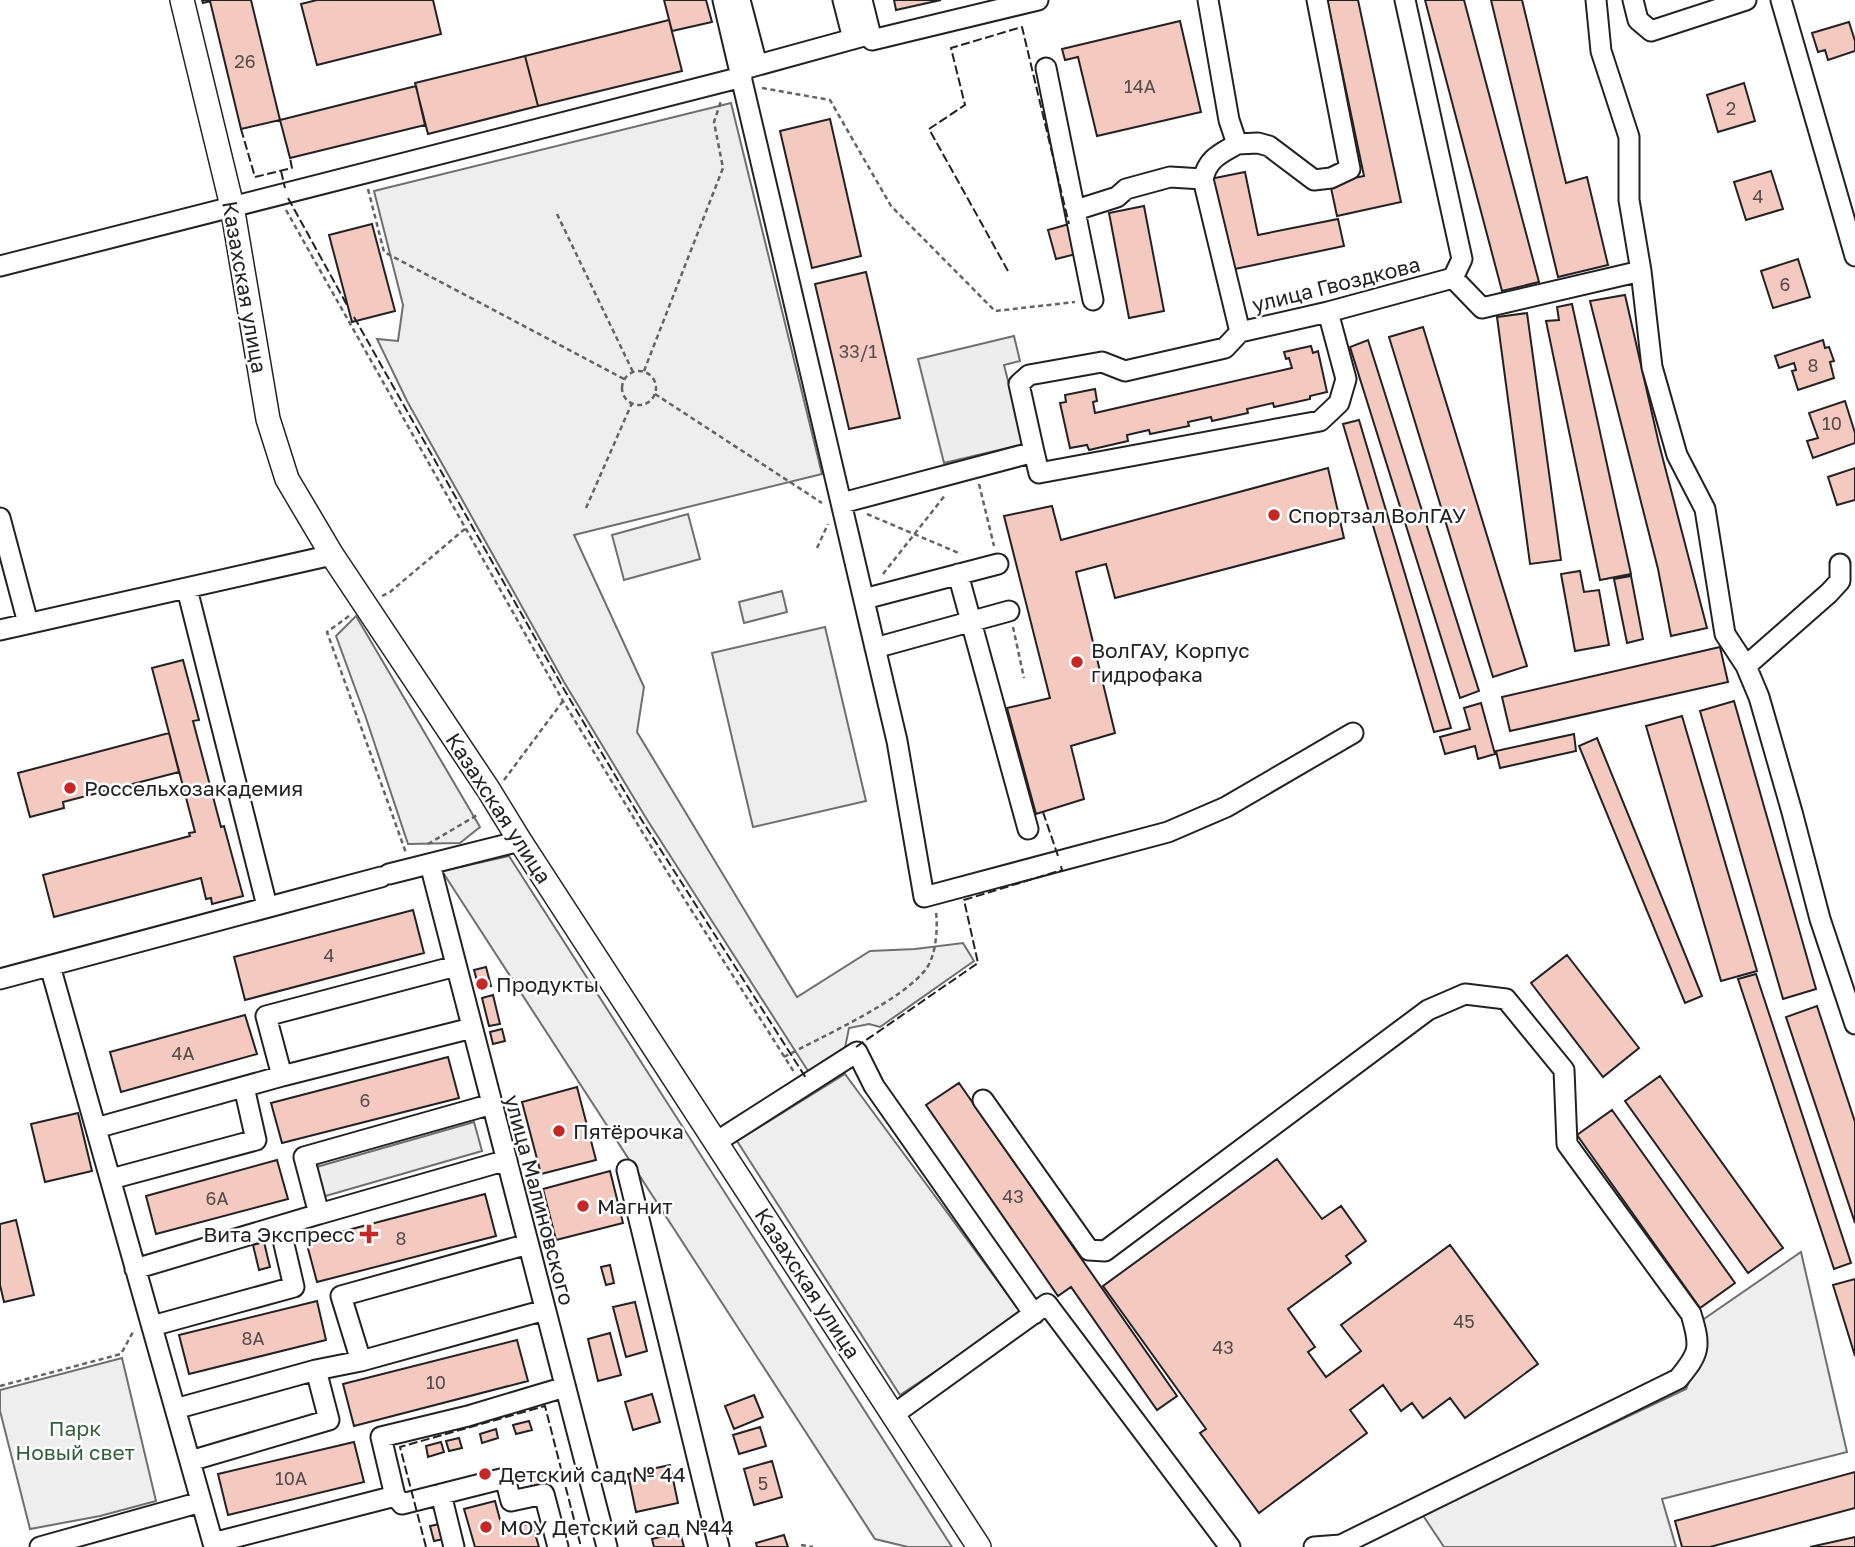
<svg xmlns="http://www.w3.org/2000/svg" width="1855" height="1547" font-family="'Golos Text',sans-serif">
	<rect width="100%" height="100%" fill="#fff"/>
	<path fill="#eee" stroke="#6f6f6f" stroke-width="2" d="M731,103L822,474L574,535L644,687L637,732L797,997L870,951L915,949L963,943L974,961L880,1027L869,1024L849,1028L845,1048L808,1071L646,818L564,682L407,401L377,339L398,341L403,305L374,191Z
		M688,514L700,559L624,580L612,535Z
		M782,591L787,612L744,623L739,602Z
		M356,616L480,827L460,843L408,844L366,718L336,636Z
		M825,627L866,801L753,827L712,653Z
		M509,856L952,1547H908L875,1539L442,871Z
		M845,1074L1022,1314L900,1395L737,1141Z
		M1801,1252L1847,1452L1662,1499L1676,1547H1444L1422,1514L1686,1389L1702,1351L1701,1321Z
		M122,1358L156,1501L100,1516L30,1529L0,1411V1390Z"/>
	<path fill="#ededed" stroke="#6f6f6f" stroke-width="2" d="M1014,336L1020,361L1004,365L1024,444L944,463L918,359Z
		M474,1122L482,1151L322,1197L313,1168Z"/>
	<path fill="#f3c9c0" stroke="#222" stroke-width="2" d="M202,0H251L280,120L241,129L210,1L203,3Z
		M317,0H433L441,34L317,65L301,4Z
		M664,0H706L712,22L672,31Z
		M894,0H941L896,10Z
		M1327,0H1358L1401,202L1337,216L1330,183L1364,176Z
		M1425,0H1464L1539,282L1502,291Z
		M1491,0H1522L1566,183L1587,177L1608,265L1558,277Z
		M669,20L682,71L538,106L525,56Z
		M1180,21L1201,112L1097,136L1078,57L1065,60L1062,49Z
		M1849,22L1855,41V51L1828,60L1825,50L1818,52L1812,33Z
		M525,56L538,106L428,134L415,83Z
		M1744,83L1755,121L1718,132L1707,95Z
		M416,86L425,125L290,158L280,120Z
		M830,119L861,256L812,268L780,131Z
		M1771,171L1783,209L1746,220L1734,182Z
		M1245,172L1258,235L1338,219L1344,246L1230,270L1210,179Z
		M1144,206L1164,311L1129,318L1109,213Z
		M372,224L395,311L352,322L329,235Z
		M1069,224L1076,254L1056,259L1048,230Z
		M1798,259L1810,297L1773,308L1761,271Z
		M866,272L900,418L849,429L815,284Z
		M1625,295L1659,444L1707,628L1671,636L1658,569L1590,301Z
		M1572,304L1631,574L1600,580L1546,321L1559,320L1557,307Z
		M1527,313L1561,560L1530,564L1497,317Z
		M1423,327L1527,666L1493,677L1389,337Z
		M1368,340L1479,691L1460,698L1350,347Z
		M1823,340L1825,348L1829,347L1834,361L1830,362L1834,378L1798,390L1792,371L1796,370L1794,363L1779,368L1775,356Z
		M1311,346L1313,353L1318,351L1327,392L1310,396V399L1274,407L1273,403L1247,409L1248,413L1212,421L1211,417L1188,422L1189,426L1150,434L1149,430L1127,435L1128,441L1089,450L1087,445L1070,448L1060,403L1066,402L1065,395L1095,389L1097,401L1093,402L1095,413L1292,368L1289,358L1286,359L1284,352Z
		M1845,401L1855,433V443L1813,458L1807,441L1818,438L1809,413Z
		M1359,420L1451,728L1434,732L1343,424Z
		M1328,468L1344,538L1115,598L1106,564L1076,572L1115,733L1071,746L1084,799L1036,814L1007,708L1050,698L1004,516L1052,506L1061,540Z
		M1855,468V500L1837,505L1828,477Z
		M1580,571L1584,592L1599,590L1609,645L1575,651L1561,574Z
		M1631,576L1643,639L1627,643L1614,579Z
		M1720,647L1728,682L1510,731L1502,697Z
		M183,660L199,720L193,721L221,827L224,826L243,896L212,904L211,898L206,899L201,878L54,917L43,875L190,836L189,833L195,832L152,668Z
		M1734,701L1816,989L1783,999L1700,711Z
		M1481,703L1495,754L1478,759L1475,746L1445,754L1440,737L1470,729L1464,708Z
		M1682,716L1757,971L1721,981L1646,726Z
		M169,733L179,772L63,802L64,808L30,817L18,773Z
		M1574,734L1576,751L1500,768L1496,751Z
		M1597,738L1702,996L1685,1003L1579,746Z
		M413,910L424,953L245,1000L234,957Z
		M1567,955L1639,1048L1603,1077L1531,983Z
		M486,967L491,986L479,988L474,970Z
		M1756,974L1851,1263L1834,1269L1738,979Z
		M493,995L500,1024L489,1026L482,998Z
		M1817,1006L1855,1122V1223L1786,1017Z
		M245,1015L257,1054L121,1092L110,1052Z
		M502,1029L505,1041L493,1044L490,1032Z
		M448,1057L459,1098L282,1143L271,1103Z
		M1660,1076L1783,1248L1748,1273L1625,1101Z
		M959,1083L1177,1396L1157,1410L1071,1287L1058,1296L926,1105Z
		M577,1087L596,1160L541,1174L522,1102Z
		M1612,1110L1735,1283L1700,1308L1577,1135Z
		M78,1113L92,1171L45,1182L31,1124Z
		M1277,1159L1322,1219L1341,1206L1366,1241L1346,1256L1351,1263L1288,1309L1315,1347L1308,1352L1326,1377L1361,1351L1341,1325L1450,1245L1538,1364L1465,1418L1450,1398L1423,1418L1412,1403L1401,1411L1383,1385L1350,1410L1367,1433L1259,1513L1200,1433L1206,1429L1103,1286Z
		M277,1160L288,1199L156,1234L146,1196Z
		M610,1171L623,1223L556,1240L543,1189Z
		M485,1194L496,1236L317,1282L306,1241Z
		M16,1220L34,1295L4,1302L0,1285V1224Z
		M264,1242L270,1267L259,1270L253,1245Z
		M610,1265L614,1283L606,1285L601,1267Z
		M1855,1279V1356L1833,1285Z
		M317,1301L326,1340L189,1374L179,1335Z
		M635,1302L647,1351L626,1357L613,1307Z
		M610,1333L621,1375L598,1381L588,1339Z
		M517,1340L528,1381L354,1426L343,1384Z
		M652,1394L660,1422L633,1430L625,1402Z
		M754,1395L763,1417L734,1429L725,1406Z
		M529,1421L532,1430L516,1434L513,1425Z
		M760,1427L766,1446L739,1454L733,1435Z
		M496,1429L498,1438L482,1443L480,1434Z
		M459,1438L462,1448L449,1451L446,1441Z
		M354,1442L364,1482L228,1515L218,1474Z
		M441,1442L444,1452L428,1457L426,1446Z
		M772,1461L782,1497L754,1505L744,1469Z
		M670,1465L678,1503L636,1512L628,1474Z
		M1855,1472V1508L1710,1547H1682L1675,1521Z
		M546,1474L549,1484L533,1489L530,1479Z
		M495,1501L503,1531L532,1523L539,1547H475L464,1509Z
		M440,1524L444,1539L434,1541L430,1526Z
		M680,1532L684,1547H654L652,1539Z
		M784,1535L788,1547H757L756,1543Z
		M1855,1537V1547H1810Z"/>
	<g fill="none" stroke-linecap="round" stroke-linejoin="round">
		<defs>
			<path id="minor" d="M723,0L897,741L924,897L1168,832L1226,807L1353,733
				M740,0L757,65
				M843,0L853,39
				M862,0L872,40L1038,0
				M1208,0L1229,120L1237,144L1258,143L1269,146L1314,180L1331,178L1350,169L1317,0
				M1596,0L1601,51L1629,137V200L1641,271L1652,367L1677,455L1705,509L1725,634L1746,666L1759,697L1792,812L1820,919L1855,1024
				M1633,0L1638,20L1651,31L1746,0
				M1781,0L1855,256
				M1046,68L1093,300
				M740,70L871,34
				M1237,144C1220,154 1208,158 1203,179L1240,332
				M1076,210L1117,197L1126,189L1170,177L1203,179
				M0,266L742,77
				M1453,278L1482,308L1641,271
				M1034,452L1039,473L1320,421L1339,403L1346,379L1328,312
				M842,503L1034,452L1019,384L1029,375L1102,362L1125,371L1225,348L1240,332L1328,312L1453,278L1462,259L1405,0
				M0,518L28,623
				M958,574L1028,829
				M187,589L267,906
				M864,599L998,564
				M0,630L332,555
				M875,648L1009,611
				M1746,666L1829,593L1840,581V564
				M430,864L607,1547
				M389,874L520,841
				M50,966L213,1543L395,1496L381,1437L468,1416L565,1387
				M456,966L266,1016L282,1076L472,1028
				M0,979L381,877
				M983,1100L1089,1250L1105,1251L1428,1010L1465,994L1506,999L1564,1070L1567,1144L1691,1314C1701,1347 1700,1353 1678,1379L1341,1545L1314,1547
				M492,1104L304,1157L319,1214L507,1160
				M96,1128L282,1076
				M716,1142L857,1052L874,1086L1034,1314
				M627,1170L719,1547
				M111,1179L256,1140L244,1087
				M528,1244L341,1296L361,1361L545,1310
				M135,1269L319,1214
				M152,1326L294,1287L280,1227
				M175,1409L316,1370L361,1361
				M893,1415L1047,1304L1230,1547
				M190,1461L329,1420L316,1370
				M441,1494L454,1547
				M395,1496L402,1504L505,1478L511,1501L544,1494L558,1547
				M40,1547L201,1502"/>
			<path id="major" d="M182,0L232,206L268,419L287,479L332,555L488,789L520,841L979,1547"/>
		</defs>
		<use href="#minor" stroke="#222" stroke-width="23"/>
		<use href="#major" stroke="#222" stroke-width="26"/>
		<path stroke="#646464" stroke-width="2.5" stroke-dasharray="5 3.5" stroke-linecap="butt" d="M762,88L830,100L891,206L995,311L1075,302
			M368,189L384,252L624,379
			M286,210L563,701L652,848L794,1072
			M557,214L633,372
			M622 388a17 17 0 1 1 34 0a17 17 0 1 1-34 0Z
			M644,371L723,168L714,122L721,101
			M655,394L822,503
			M979,484L994,546
			M586,508L632,403
			M867,514L961,554
			M817,548L828,524
			M883,574L946,494
			M382,596L390,592L466,528
			M349,616L327,632L406,853
			M1013,627L1024,678
			M504,780L563,701
			M428,844L479,814
			M784,1057C821,1037 902,1001 926,969C936,956 938,928 936,912
			M0,1386L121,1354L133,1332
			M801,1545L813,1547"/>
		<use href="#minor" stroke="#fff" stroke-width="19"/>
		<use href="#major" stroke="#fff" stroke-width="23"/>
		<path stroke="#222" stroke-width="2" stroke-dasharray="9 3.5" stroke-linecap="butt" d="M241,129L255,177
			M281,171L285,188
			M255,177L292,168L290,158
			M288,198L347,305
			M1008,271L929,129L965,105L951,48L1022,27L1069,224
			M354,317L565,691L641,819L806,1078
			M1043,812L1058,856
			M856,1047L978,963L964,900L1062,870L1061,866
			M426,1547L400,1447L545,1406L581,1547"/>
	</g>
	<g fill="#c62828" stroke="#fff" stroke-width="2.5">
		<circle cx="1274" cy="515" r="7"/>
		<circle cx="1077" cy="662" r="7"/>
		<circle cx="70" cy="788" r="7"/>
		<circle cx="482" cy="984" r="7"/>
		<circle cx="559" cy="1131" r="7"/>
		<circle cx="583" cy="1206" r="7"/>
		<path d="M365.5 1223.5h7v7h7v7h-7v7h-7v-7h-7v-7h7z"/>
		<circle cx="485" cy="1474" r="7"/>
		<circle cx="486" cy="1527" r="7"/>
	</g>
	<g text-anchor="middle" dominant-baseline="central" stroke-width="5" stroke-linejoin="round" paint-order="stroke">
		<g font-size="18" fill="#564c4a">
			<text x="245" y="61">26</text>
			<text x="1140" y="86">14А</text>
			<text x="1731" y="108">2</text>
			<text x="1758" y="196">4</text>
			<text x="1785" y="284">6</text>
			<text x="858" y="351">33/1</text>
			<text x="1813" y="365">8</text>
			<text x="1832" y="423">10</text>
			<text x="329" y="955">4</text>
			<text x="183" y="1053">4А</text>
			<text x="365" y="1100">6</text>
			<text x="1013" y="1196">43</text>
			<text x="217" y="1198">6А</text>
			<text x="401" y="1238">8</text>
			<text x="1464" y="1321">45</text>
			<text x="253" y="1338">8А</text>
			<text x="1223" y="1347">43</text>
			<text x="436" y="1382">10</text>
			<text x="291" y="1478">10А</text>
			<text x="763" y="1483">5</text>
		</g>
		<g font-size="21" fill="#222" stroke="#fff">
			<text transform="translate(1336 284) rotate(-14)">улица Гвоздкова</text>
			<text transform="translate(245 287) rotate(80)">Казахская улица</text>
			<text transform="translate(499 808) rotate(57)">Казахская улица</text>
			<text transform="translate(540 1200) rotate(75)">улица Малиновского</text>
			<text transform="translate(808 1283) rotate(57)">Казахская улица</text>
		</g>
		<g font-size="21" fill="#222" stroke="#fff" text-anchor="start">
			<text x="1288" y="515">Спортзал ВолГАУ</text>
			<text x="1091" y="650">ВолГАУ, Корпус<tspan x="1091" dy="24">гидрофака</tspan></text>
			<text x="84" y="788">Россельхозакадемия</text>
			<text x="496" y="984">Продукты</text>
			<text x="573" y="1131">Пятёрочка</text>
			<text x="597" y="1206">Магнит</text>
			<text x="355" y="1234" text-anchor="end">Вита Экспресс</text>
			<text x="499" y="1474">Детский сад № 44</text>
			<text x="500" y="1527">МОУ Детский сад №44</text>
		</g>
		<g font-size="21" fill="#2f5e38" stroke="#fff">
			<text x="75" y="1428">Парк<tspan x="75" dy="24">Новый свет</tspan></text>
		</g>
	</g>
</svg>
